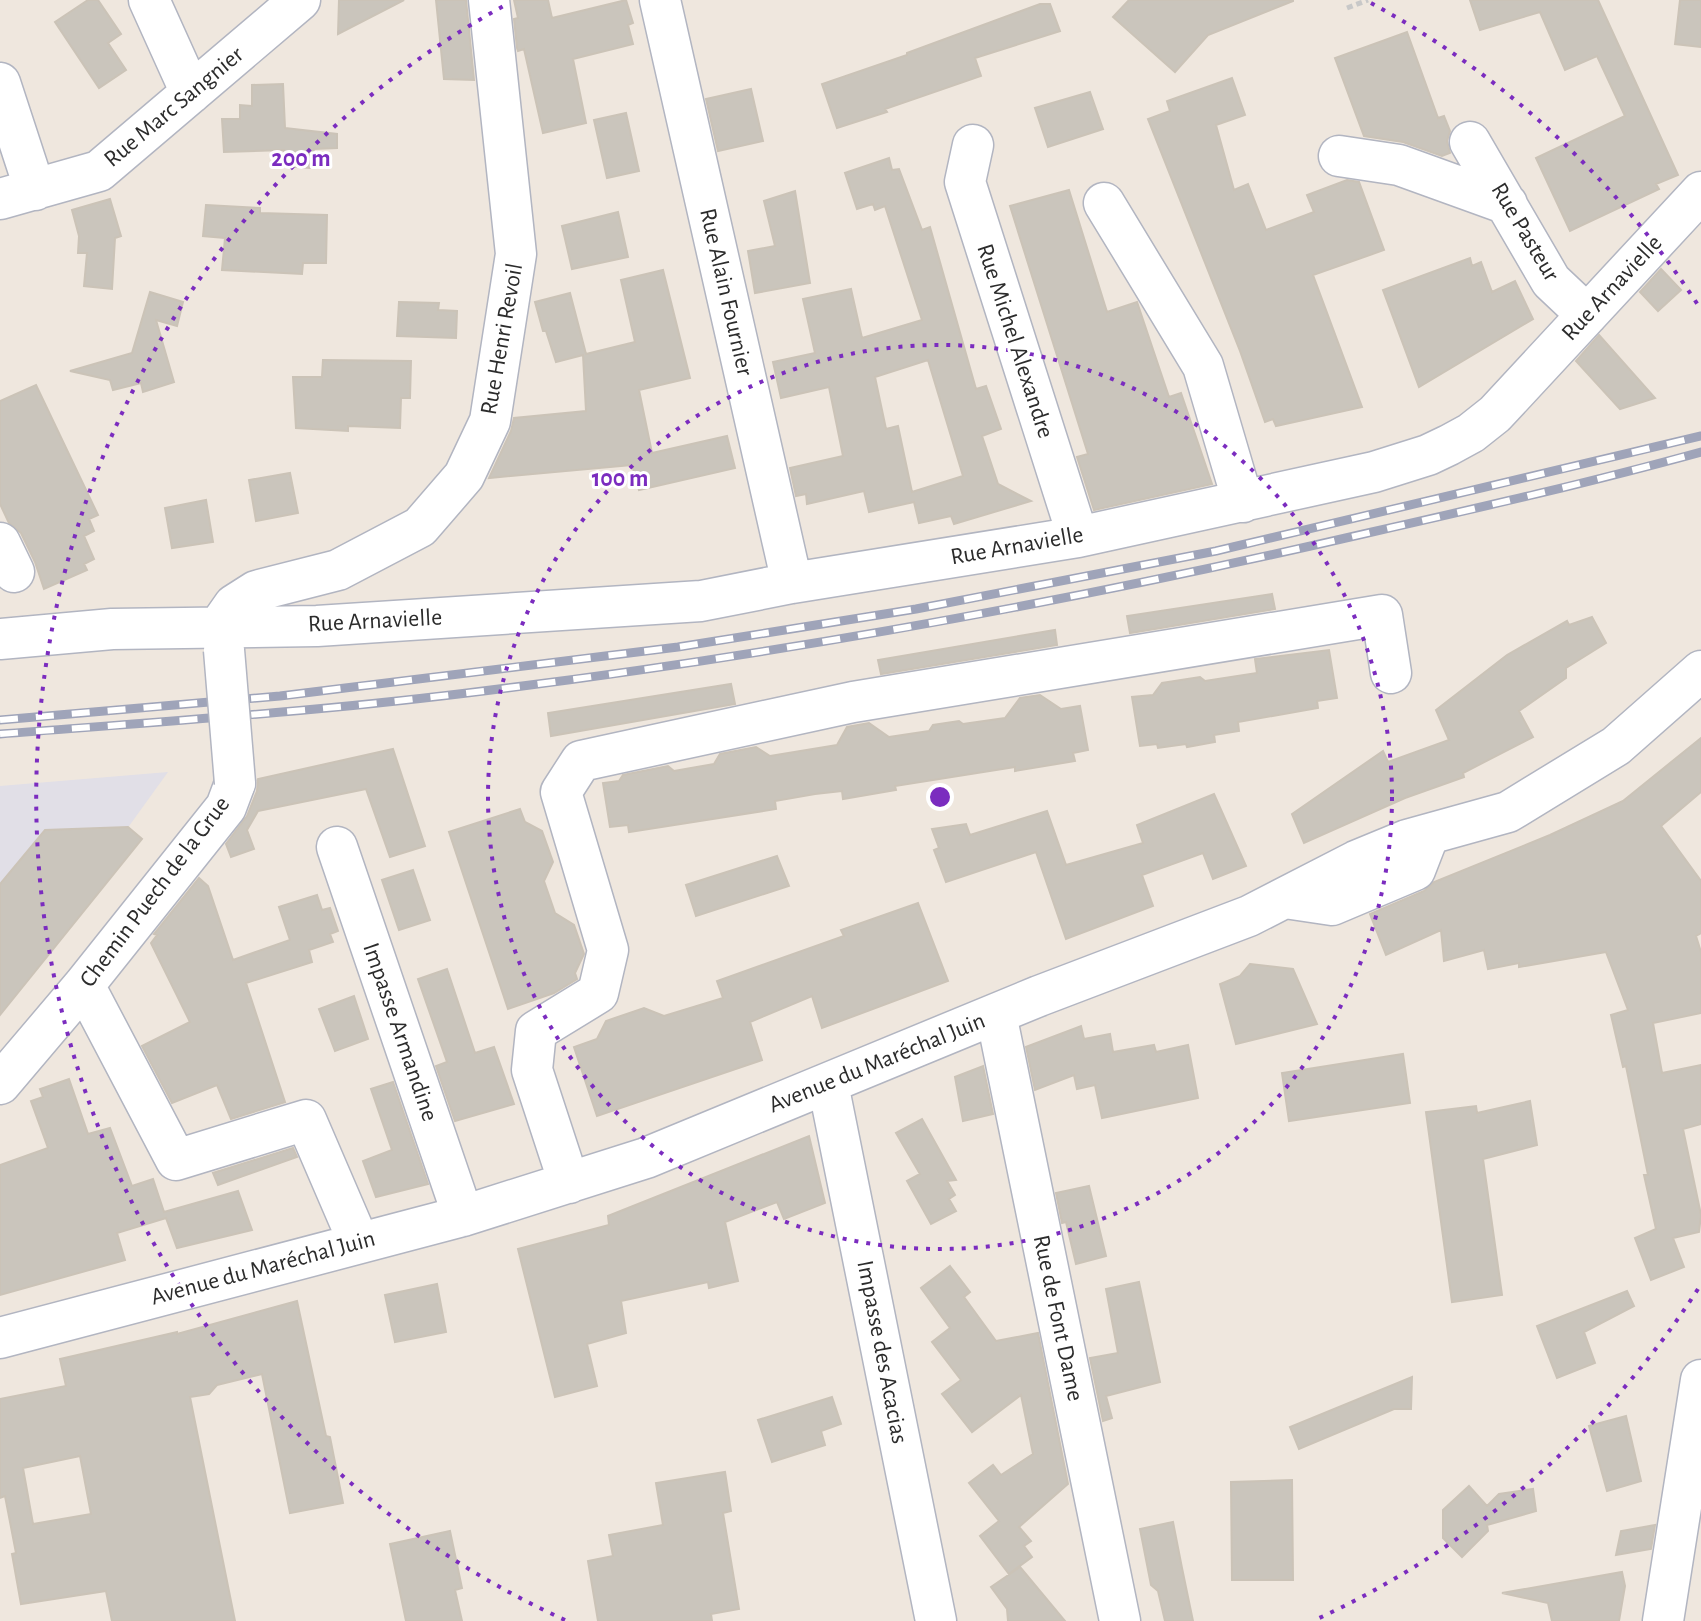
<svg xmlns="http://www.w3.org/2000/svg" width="1701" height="1621" font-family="'Alegreya Sans',sans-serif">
	<rect width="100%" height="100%" fill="#efe7de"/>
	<path fill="#e1dfe7" d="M168,772L0,1005V786Z"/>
	<path fill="#cac5bc" stroke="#cbc3b7" stroke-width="2" fill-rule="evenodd" d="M88,0H98L121,34L108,43L126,70L99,88L55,22Z
		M339,0H404L338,34Z
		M436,0H466L474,80L444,79Z
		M514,0H548L552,18L626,0L633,23L628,25L633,44L573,59L586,123L543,133L524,49L518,51L517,48L514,19L518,18Z
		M1129,0H1293V1L1208,35L1175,72L1113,17Z
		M1470,0H1598L1678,175L1656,184L1659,189L1570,231L1536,158L1625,116L1597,56L1565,70L1540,12L1480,30Z
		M1680,0H1701V47L1675,44Z
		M1040,4H1050L1060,31L975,58L981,76L885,109L887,112L837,128L822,84L907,55V53Z
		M1407,32L1438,118L1444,116L1450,131L1447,141L1450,153L1442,156L1403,142L1364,136L1335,58Z
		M1232,78L1245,115L1216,125L1234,190L1248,184L1266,230L1314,212L1307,195L1347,180L1359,182L1384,250L1313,275L1362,407L1276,426L1273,419L1265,422L1240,351L1148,119L1170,111L1167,101Z
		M283,84L285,128L337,134V148L314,149L310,168L283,166L284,150L224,152L222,119H240V105L252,106V85Z
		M751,89L763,141L718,151L706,99Z
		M1090,92L1103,129L1048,147L1035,108Z
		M626,113L639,171L607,178L594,120Z
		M889,158L892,170L899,169L922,230L930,227L976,389L986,386L1000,426L1001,429L982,436L998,484L1031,501L954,524L951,516L919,523L914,502L869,512L864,491L807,504L806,494L796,496L790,468L843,456L829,387L781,398L773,362L815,353L803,299L851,289L862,338L922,320L885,206L875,210L873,204L857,209L845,173ZM928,360L963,476L912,492L898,426L886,429L875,377Z
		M1069,190L1107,312L1137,302L1169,397L1181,393L1212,484L1094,510L1077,457L1088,454L1010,206Z
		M795,191L810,283L755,293L748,251L775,246L764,201Z
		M110,199L121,236L115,238L112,289L84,286L87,253H78L79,236L72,210Z
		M206,205L260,208V213L327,215L326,263H303L302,274L222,270L225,238L203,236Z
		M618,212L628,257L572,269L562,226Z
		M1470,258L1472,266L1481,262L1492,292L1515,281L1533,319L1419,387L1383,290Z
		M1661,269L1681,290L1658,311L1640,292Z
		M663,270L690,378L639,390L652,453L727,436L735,468L639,490L632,465L489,478L511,431L514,418L586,411L583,355L556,362L546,331H543L535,302L570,293L586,354L635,342L621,280Z
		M150,292L183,302L177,326L156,320L174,382L143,392L141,383L113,390L110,380L70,371L132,353Z
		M399,302L439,303L438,310L457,311L456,338L397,336Z
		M1599,335L1655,398L1620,409L1576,361Z
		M323,360L411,361L410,398H401L400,428L348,426V431L296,428L293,377H322Z
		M36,385L98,515L89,519L94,531L84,536L94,559L84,564L87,570L44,589L35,562L21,533L9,523L0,504V401Z
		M290,473L298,513L256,521L249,480Z
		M206,500L213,542L172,548L165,508Z
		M1272,594L1275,609L1130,633L1127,616Z
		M1592,617L1606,643L1566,668V678L1519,711L1533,737L1463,773L1464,777L1405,798L1304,843L1292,814L1383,751L1388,762L1449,740L1436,710L1507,655L1567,621L1569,625Z
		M1055,630L1057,645L881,674L878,660Z
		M1329,650L1337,698L1317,701L1318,708L1238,722L1239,731L1214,735L1215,742L1187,747L1186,744L1158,748L1157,744L1140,746L1132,697L1153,695L1162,683L1200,677L1205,681L1257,673L1255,659Z
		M731,684L735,704L551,736L548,713Z
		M1040,695L1061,709L1080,706L1088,750L1073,753L1075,761L1015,771V767L895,786L896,790L843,799L842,791L815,794L775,801L776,809L629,832L628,825L610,827L603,783L619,781L623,775L668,766L674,771L714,764L720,754L756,747L770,756L837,745L847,727L869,723L889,737L929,731L933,725L959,721L963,724L1005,718L1020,698Z
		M1701,738V792L1661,826L1701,881V933L1696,936L1701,952V1013L1653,1023L1662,1073L1701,1065V1124L1683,1129L1701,1215L1699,1232L1673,1238L1684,1267L1651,1280L1635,1238L1656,1229L1644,1175H1648L1626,1066L1623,1067L1611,1015L1628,1010L1606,952L1519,967V963L1488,969L1484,950L1444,961L1441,930L1386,955L1370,914L1424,891L1434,882L1550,835L1623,801Z
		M393,749L425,846L390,857L366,789L258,811L247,830L254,849L231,857L226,844L247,816L257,791L258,779Z
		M1214,794L1246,866L1213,879L1203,853L1142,875L1153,906L1066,939L1036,852L946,882L934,850L939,848L932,829L966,824L970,835L1047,811L1066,865L1143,843L1137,825Z
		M520,809L525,822L542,831L553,862L544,881L555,913L574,925L584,954L575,973L577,979L554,993L508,1009L449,832Z
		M128,827L142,839L0,1015V884L45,830Z
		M777,856L789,886L696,916L686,885Z
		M413,870L430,920L399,930L382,880Z
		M199,878L208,886L233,960L290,940L279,907L317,895L322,910L330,908L338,931L330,934L333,942L309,950L312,962L246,983L285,1102L231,1119L217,1085L172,1103L142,1046L190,1022L151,943L157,935L154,934Z
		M918,903L948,981L822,1028L812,996L750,1022L762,1060L597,1116L574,1047L597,1039L606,1021L644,1008L664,1016L723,998L717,981L844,936L841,930Z
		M1250,964L1293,969L1317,1024L1236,1044L1220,984L1240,976Z
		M447,969L475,1053L494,1047L514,1104L455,1121L436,1066L447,1062L418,979Z
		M354,996L368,1039L335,1051L319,1009Z
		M1081,1026L1084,1039L1110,1034L1113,1052L1154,1045L1156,1052L1188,1045L1198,1098L1102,1118L1095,1085L1077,1089L1074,1075L1035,1090L1026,1047Z
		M1403,1054L1410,1103L1289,1121L1282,1073Z
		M983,1066L993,1114L963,1121L955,1077Z
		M69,1079L88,1134L110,1128L132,1186L153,1179L164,1212L238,1191L252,1230L177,1248L166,1218L117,1233L125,1260L0,1295V1165L48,1148L31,1101L43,1097L40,1089Z
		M393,1082L428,1184L376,1197L363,1161L392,1150L371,1089Z
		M1530,1101L1537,1145L1483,1159L1502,1295L1452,1302L1426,1112L1476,1106L1477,1113Z
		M922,1119L956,1180L947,1181L955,1195L949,1199L956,1211L931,1224L907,1181L920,1174L896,1133Z
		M809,1136L825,1203L784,1219L777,1202L725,1222L738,1281L709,1288L708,1282L621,1301L626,1333L587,1344L597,1386L555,1397L518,1249L609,1225L608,1216Z
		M293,1148L297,1157L218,1185L213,1173Z
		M1089,1186L1106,1256L1076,1264L1066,1222L1062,1223L1056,1193Z
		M950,1266L970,1292L964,1297L996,1341L1038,1333L1068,1484L1019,1527L1031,1541L1024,1546L1032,1557L1009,1574L980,1536L999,1521L969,1483L993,1465L1001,1475L1033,1454L1021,1395L972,1432L942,1394L961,1380L932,1342L950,1328L921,1288Z
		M1139,1282L1160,1382L1106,1396L1112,1418L1103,1421L1090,1358L1118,1353L1106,1289Z
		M437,1284L446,1332L395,1342L385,1295Z
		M1627,1291L1634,1306L1584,1332L1595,1363L1557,1378L1537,1326Z
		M297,1301L326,1436L330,1437L343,1503L290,1513L262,1374L217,1385L209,1394L190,1397L235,1621H112L106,1591L21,1604L12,1554L16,1553L5,1496L0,1498V1399L66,1386L60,1359L177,1332V1334ZM80,1456L91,1514L33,1524L23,1468Z
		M1412,1377L1411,1409H1394L1299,1449L1290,1427Z
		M832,1397L841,1424L821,1431L825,1445L772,1462L758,1420Z
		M1626,1416L1641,1481L1607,1491L1589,1426Z
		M725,1472L731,1511L723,1513L739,1609L711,1614L712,1621H598L588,1561L613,1556L609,1535L663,1525L656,1483Z
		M1292,1480L1293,1580H1232L1231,1482Z
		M1469,1486L1487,1506L1499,1494L1533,1489L1536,1511L1487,1525L1488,1531L1462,1557L1443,1538V1510Z
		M1173,1522L1182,1568L1193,1621H1165L1158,1591L1151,1585L1140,1529Z
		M1655,1525L1651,1549L1616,1555L1621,1531Z
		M450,1531L462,1588L455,1590L462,1621H406L390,1544Z
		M1020,1567L1065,1621H1008L1007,1609L991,1587Z
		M1622,1572L1625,1586L1619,1621H1552L1548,1603L1502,1593Z"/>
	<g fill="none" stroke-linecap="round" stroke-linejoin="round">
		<defs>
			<path id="minor" d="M149,0L191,93
				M660,0L792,583
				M0,83L35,190
				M1470,142L1551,281L1587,315
				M973,145L965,182L1078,537
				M1339,156L1399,165L1507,204
				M0,199L99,171L300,0
				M1104,203L1203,366L1243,502
				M0,543L14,572
				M220,625L234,605L256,591L338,570L420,527L464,476L490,421L516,254L489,0
				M0,639L112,629L317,626L701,601L792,583L1078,537L1374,472L1428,455L1449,445L1471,433L1495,414L1701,192
				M337,847L463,1216
				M1285,898L1332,905L1415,870L1429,834
				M84,985L176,1160L306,1120L359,1243
				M996,1014L1120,1621
				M0,1084L84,985L226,807L235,783
				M828,1084L936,1621
				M569,1183L532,1070L536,1031L598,993L608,950L561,792L581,761L853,702L1382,615L1391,673
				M0,1338L463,1216L646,1158L1039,996L1249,916L1356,861L1407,840L1508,812L1616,746L1701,671
				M1663,1621L1701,1380"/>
		</defs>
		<use href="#minor" stroke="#b2b5c1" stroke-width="43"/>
		<path stroke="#c8c8c8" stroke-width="5" stroke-dasharray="6 4" stroke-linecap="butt" d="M1347,8L1368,0"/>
		<use href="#minor" stroke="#fff" stroke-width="40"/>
		<defs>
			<path id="rail" d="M0,720L280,696L678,647L916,609L1216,551L1701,436
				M0,734C156,722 312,712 467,693C771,656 1074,601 1372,532C1482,507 1592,482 1701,452"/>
		</defs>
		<use href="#rail" stroke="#9fa4b9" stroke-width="9"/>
		<use href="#rail" stroke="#fff" stroke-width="6" stroke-dasharray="18" stroke-linecap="butt"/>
		<defs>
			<path id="minor-bridge" d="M224,650L235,783"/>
		</defs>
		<use href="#minor-bridge" stroke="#b2b5c1" stroke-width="43" stroke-linecap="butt"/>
		<use href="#minor-bridge" stroke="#fff" stroke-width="40"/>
	</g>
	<g fill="none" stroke="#7b2cbf" stroke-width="4" stroke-dasharray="4 8">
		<circle cx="940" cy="797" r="452"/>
		<path d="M1698 1289A904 904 0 0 1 1315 1620M565 1620A904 904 0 0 1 509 3M1371 3A904 904 0 0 1 1698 305"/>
	</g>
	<g text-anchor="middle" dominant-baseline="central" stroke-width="6" stroke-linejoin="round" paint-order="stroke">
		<g font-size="24" fill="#2c2c2c" stroke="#fff">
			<text transform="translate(174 107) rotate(-40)">Rue Marc Sangnier</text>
			<text transform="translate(1525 232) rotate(59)">Rue Pasteur</text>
			<text transform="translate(1612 288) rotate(-47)">Rue Arnavielle</text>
			<text transform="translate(726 292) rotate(77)">Rue Alain Fournier</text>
			<text transform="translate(502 339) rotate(-80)">Rue Henri Revoil</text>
			<text transform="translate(1015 341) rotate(72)">Rue Michel Alexandre</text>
			<text transform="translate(1017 546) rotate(-10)">Rue Arnavielle</text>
			<text transform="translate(375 621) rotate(-3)">Rue Arnavielle</text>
			<text transform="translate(155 892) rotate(-53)">Chemin Puech de la Grue</text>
			<text transform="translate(400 1032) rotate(71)">Impasse Armandine</text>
			<text transform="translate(877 1063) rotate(-22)">Avenue du Maréchal Juin</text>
			<text transform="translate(263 1268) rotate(-15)">Avenue du Maréchal Juin</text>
			<text transform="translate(1058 1318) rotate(78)">Rue de Font Dame</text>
			<text transform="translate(882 1352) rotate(79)">Impasse des Acacias</text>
		</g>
	</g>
	<circle cx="940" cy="797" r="12" fill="#7b2cbf" stroke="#fff" stroke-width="4"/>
	<g font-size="24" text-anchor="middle" font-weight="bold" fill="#7b2cbf" stroke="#fff" stroke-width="6" stroke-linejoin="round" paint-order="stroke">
		<text x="301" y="166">200 m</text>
		<text x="620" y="486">100 m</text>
	</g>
</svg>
